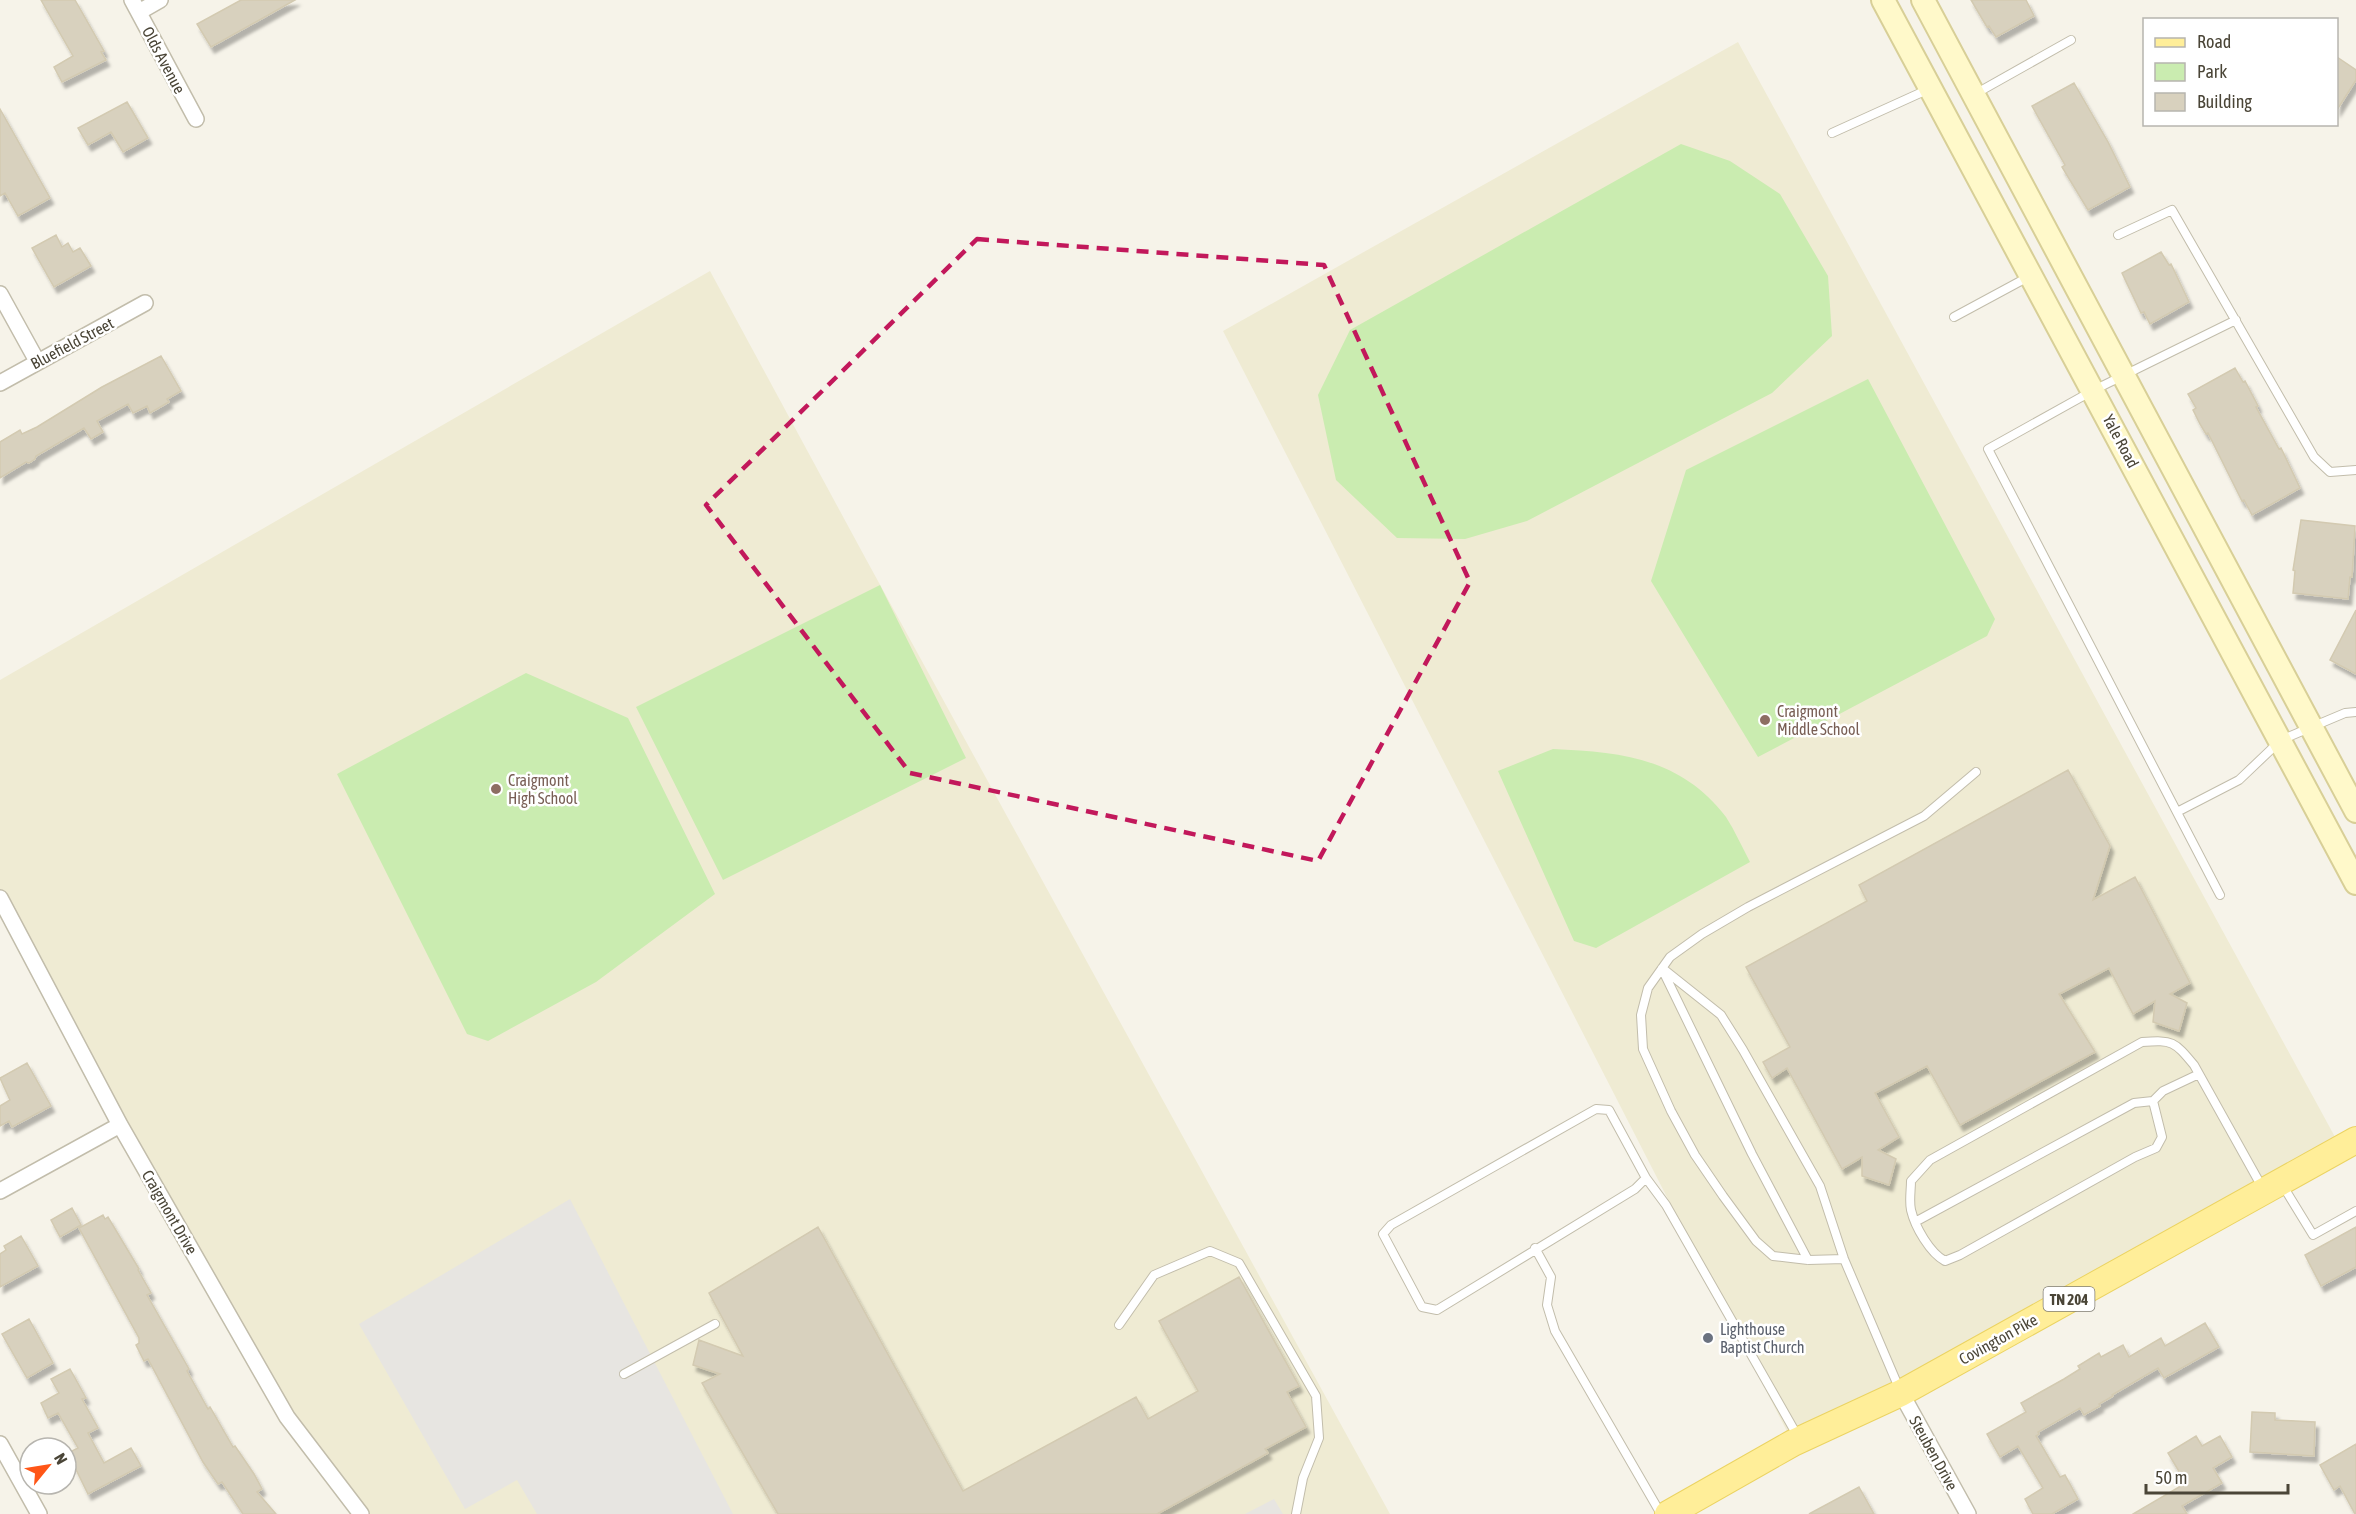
<svg xmlns="http://www.w3.org/2000/svg" width="2356" height="1514" font-family="'Asap Condensed',sans-serif">
	<defs>
		<filter id="shadow"><feDropShadow dx="3.5" dy="6" stdDeviation="1.5" flood-color="#0004"/></filter>
	</defs>
	<rect width="100%" height="100%" fill="#f6f3e9"/>
	<path fill="#efebd3" d="M1738,42L2341,1148L1793,1443L1223,331Z
		M710,271L867,561L1390,1514H361L287,1417L0,898V680Z"/>
	<path fill="#caecb0" d="M1681,144L1730,161L1780,194L1828,276L1832,336L1772,393L1527,521L1465,539L1397,538L1336,480L1318,395L1350,330Z
		M1868,379L1995,619L1987,636L1758,757L1651,581L1686,470Z
		M880,585L966,758L723,880L636,707Z
		M526,673L628,718L715,894L596,982L488,1041L467,1034L337,774Z
		M1553,749C1621,752 1681,758 1726,817C1735,831 1742,847 1750,862L1596,948L1574,941L1498,771Z"/>
	<path fill="#e7e5e1" d="M570,1199L733,1514H537L517,1480L465,1509L359,1324Z
		M1274,1499L1283,1514H1245Z"/>
	<path fill="#d8d1be" stroke="#d3cab1" stroke-width="1.5" filter="url(#shadow)" d="M41,0H75L104,51L101,52L106,60L62,82L54,67L73,56Z
		M241,0H295L211,47L197,24Z
		M1971,0H2026L2034,16L1996,37L1989,26L1987,27Z
		M2337,57L2356,70V80L2337,110Z
		M2074,83L2108,142L2130,187L2088,210L2062,167L2065,165L2032,106Z
		M127,102L148,138L123,152L111,132L88,145L78,128Z
		M0,109L50,198L18,216L5,193L0,196Z
		M56,235L62,247L68,243L73,252L80,248L91,266L54,287L32,248Z
		M2161,252L2169,265L2171,264L2189,302L2150,324L2144,312L2141,313L2122,273Z
		M161,356L181,391L167,399L169,402L150,413L147,406L133,413L128,404L97,421L103,432L91,439L84,428L36,456L35,459L29,463L26,462L0,478V442L20,430L22,434L37,427L102,387Z
		M2235,368L2243,382L2245,381L2258,406L2256,407L2279,449L2281,448L2300,488L2252,515L2244,500L2242,501L2208,433L2206,434L2200,424L2193,410L2196,408L2188,394Z
		M2301,520L2355,526L2352,577H2350L2348,599L2293,593L2295,571L2293,570Z
		M2356,610V674L2330,660Z
		M2068,770L2110,846L2093,900L2135,877L2190,983L2170,994L2187,1003L2179,1031L2153,1022L2155,1001L2133,1014L2109,968L2059,994L2095,1052L1960,1125L1927,1066L1875,1093L1899,1137L1878,1150L1896,1159L1889,1185L1862,1176V1157L1842,1169L1787,1068L1772,1078L1763,1062L1790,1047L1746,967L1867,901L1859,885Z
		M27,1063L51,1106L12,1127L9,1121L0,1126V1106L10,1100L0,1078Z
		M72,1208L81,1225L60,1237L51,1220Z
		M103,1215L105,1219L108,1217L139,1269L138,1270L151,1293L147,1295L189,1369L187,1371L208,1409L210,1407L233,1447L235,1446L254,1474L262,1489L257,1492L276,1514H243L222,1482L218,1484L203,1462L148,1359L144,1361L136,1345L139,1343V1338L79,1228Z
		M818,1227L963,1491L1136,1397L1148,1419L1198,1391L1159,1321L1239,1277L1299,1386L1287,1392L1306,1427L1265,1449L1268,1453L1157,1514H778L702,1383L720,1374L693,1365L699,1340L743,1356L709,1293Z
		M2356,1227V1267L2321,1286L2305,1255Z
		M21,1236L38,1266L0,1287V1254L6,1250L4,1246Z
		M29,1319L53,1363L27,1378L2,1334Z
		M2205,1323L2219,1347L2164,1378L2158,1368L2112,1395L2113,1396L2099,1404L2100,1406L2084,1415L2080,1408L2038,1432L2039,1434L2036,1436L2060,1477L2065,1475L2078,1499L2052,1514H2033L2025,1499L2043,1488L2018,1446L2000,1457L1987,1434L2026,1412L2021,1403L2064,1379L2080,1369L2078,1366L2099,1353L2101,1357L2123,1345L2129,1357L2161,1338L2165,1346Z
		M70,1369L86,1398L82,1399L98,1428L88,1433L104,1463L131,1448L141,1466L88,1494L68,1453L78,1448L58,1413L48,1418L41,1403L59,1393L51,1379Z
		M2252,1412L2275,1413V1420L2315,1422L2314,1456L2250,1452Z
		M2196,1436L2202,1446L2220,1436L2232,1457L2213,1468L2222,1483L2182,1506L2187,1514H2133L2186,1483L2168,1453Z
		M2356,1444V1514H2355L2340,1486L2334,1490L2320,1465Z
		M1859,1487L1874,1514H1809Z"/>
	<g fill="none" stroke-linecap="round" stroke-linejoin="round">
		<defs>
			<path id="service" d="M1975,94L2071,40
				M1832,133L1929,89
				M2118,235L2172,210L2314,457L2330,472L2356,470
				M1954,317L2030,276
				M2177,812L2239,780L2281,740L2345,713L2356,712
				M2220,895L1988,449L2094,390L2236,320
				M1662,968L1721,1015L1743,1050L1820,1186L1844,1259L1899,1388
				M1663,971L1752,1154L1808,1260
				M2199,1074L2163,1091L2153,1101L2162,1137L2156,1148L2135,1157L1960,1255L1945,1261C1930,1253 1915,1227 1911,1210C1909,1201 1911,1190 1911,1181L1930,1160L2142,1042C2173,1040 2174,1041 2194,1065L2262,1187
				M1596,1109L1609,1110L1646,1178L1635,1189L1437,1310L1422,1307L1383,1234L1391,1225Z
				M1646,1178L1666,1205L1797,1435
				M2283,1186L2313,1235L2356,1211
				M1915,1222L2134,1103L2153,1101
				M1535,1248L1551,1277L1547,1305L1555,1331L1661,1514
				M1844,1259L1808,1260L1773,1256L1756,1241L1723,1196L1695,1155L1671,1111L1643,1049L1641,1015L1648,988L1670,957L1702,934L1748,907L1924,816L1976,772
				M1119,1325L1154,1275L1210,1251L1239,1263L1316,1396L1319,1438L1303,1478L1296,1514
				M624,1374L715,1324"/>
			<path id="minor" d="M132,0L196,119
				M139,12L160,0
				M0,294L37,361
				M0,383L145,303
				M0,898L120,1125L287,1417L361,1514
				M0,1191L120,1125
				M1901,1393L1968,1514
				M0,1444L39,1514"/>
			<path id="secondary" d="M1883,0L2356,883
				M1923,0L2356,811"/>
			<path id="primary" d="M1668,1514L1793,1443L1901,1393L2356,1140"/>
		</defs>
		<use href="#service" stroke="#c2bdab" stroke-width="10"/>
		<use href="#minor" stroke="#c2bdab" stroke-width="18"/>
		<use href="#secondary" stroke="#d8cf97" stroke-width="26"/>
		<use href="#primary" stroke="#ebd362" stroke-width="28"/>
		<use href="#service" stroke="#fff" stroke-width="8"/>
		<use href="#minor" stroke="#fff" stroke-width="15"/>
		<use href="#secondary" stroke="#fff9ca" stroke-width="22"/>
		<use href="#primary" stroke="#fe9" stroke-width="26"/>
	</g>
	<path fill="none" stroke="#c2185b" stroke-width="4.5" stroke-dasharray="12 8" stroke-linejoin="round" d="M977,239L1324,265L1470,582L1318,861L910,773L706,505Z"/>
	<g fill="#8d6e63" stroke="#fff" stroke-width="2">
		<circle cx="1765" cy="720" r="6"/>
		<circle cx="496" cy="789" r="6"/>
	</g>
	<circle fill="#6b7280" stroke="#fff" stroke-width="2" cx="1708" cy="1338" r="6"/>
	<g text-anchor="middle" dominant-baseline="central" stroke-width="5" stroke-linejoin="round" paint-order="stroke">
		<rect fill="#fff" stroke="#807d73" stroke-width="1.5" x="2043.5" y="1287" width="51" height="24" rx="4.5"/>
		<g font-size="15" font-weight="bold" fill="#4a4537">
			<text x="2069" y="1299">TN 204</text>
		</g>
		<g font-size="16" fill="#4a4537" stroke="#fff">
			<text transform="translate(164 60) rotate(62)">Olds Avenue</text>
			<text transform="translate(72 343) rotate(-28)">Bluefield Street</text>
			<text transform="translate(2121 441) rotate(62)">Yale Road</text>
			<text transform="translate(170 1212) rotate(60)">Craigmont Drive</text>
			<text transform="translate(1998 1339) rotate(-29)">Covington Pike</text>
			<text transform="translate(1934 1453) rotate(61)">Steuben Drive</text>
		</g>
		<g font-size="16" fill="#785e54" stroke="#fff" text-anchor="start">
			<text x="1777" y="711">Craigmont<tspan x="1777" dy="18">Middle School</tspan></text>
			<text x="508" y="780">Craigmont<tspan x="508" dy="18">High School</tspan></text>
		</g>
		<g font-size="16" fill="#5b616d" stroke="#fff" text-anchor="start">
			<text x="1720" y="1329">Lighthouse<tspan x="1720" dy="18">Baptist Church</tspan></text>
		</g>
	</g>
	<rect x="2143" y="18" width="195" height="108" fill="#ffffff" stroke="#b7b5af" stroke-width="1.5"/>
	<rect x="2155" y="38" width="30" height="9" fill="#ffee99" stroke="#b7b5af" stroke-width="1.5"/>
	<text x="2197" y="48" font-size="18" fill="#4a4537">Road</text>
	<rect x="2155" y="63" width="30" height="18" fill="#caecb0" stroke="#b7b5af" stroke-width="1.5"/>
	<text x="2197" y="78" font-size="18" fill="#4a4537">Park</text>
	<rect x="2155" y="93" width="30" height="18" fill="#d8d1be" stroke="#b7b5af" stroke-width="1.5"/>
	<text x="2197" y="108" font-size="18" fill="#4a4537">Building</text>
	<g transform="translate(48 1466) rotate(60)"><circle r="28" fill="#ffffff" stroke="#b7b5af" stroke-width="1.5"/>
	<path d="M0-4.5L10 22L0 15L-10 22Z" fill="#ff5617"/>
	<text y="-9" font-size="16" font-weight="bold" text-anchor="middle" fill="#4a4537">N</text>
	</g>
	<path d="M2146 1484v9h142v-9" fill="none" stroke="#4a4537" stroke-width="3"/>
	<text x="2155" y="1484" font-size="18" fill="#4a4537" stroke="#ffffff" stroke-width="4.5" paint-order="stroke">50 m</text>
</svg>
